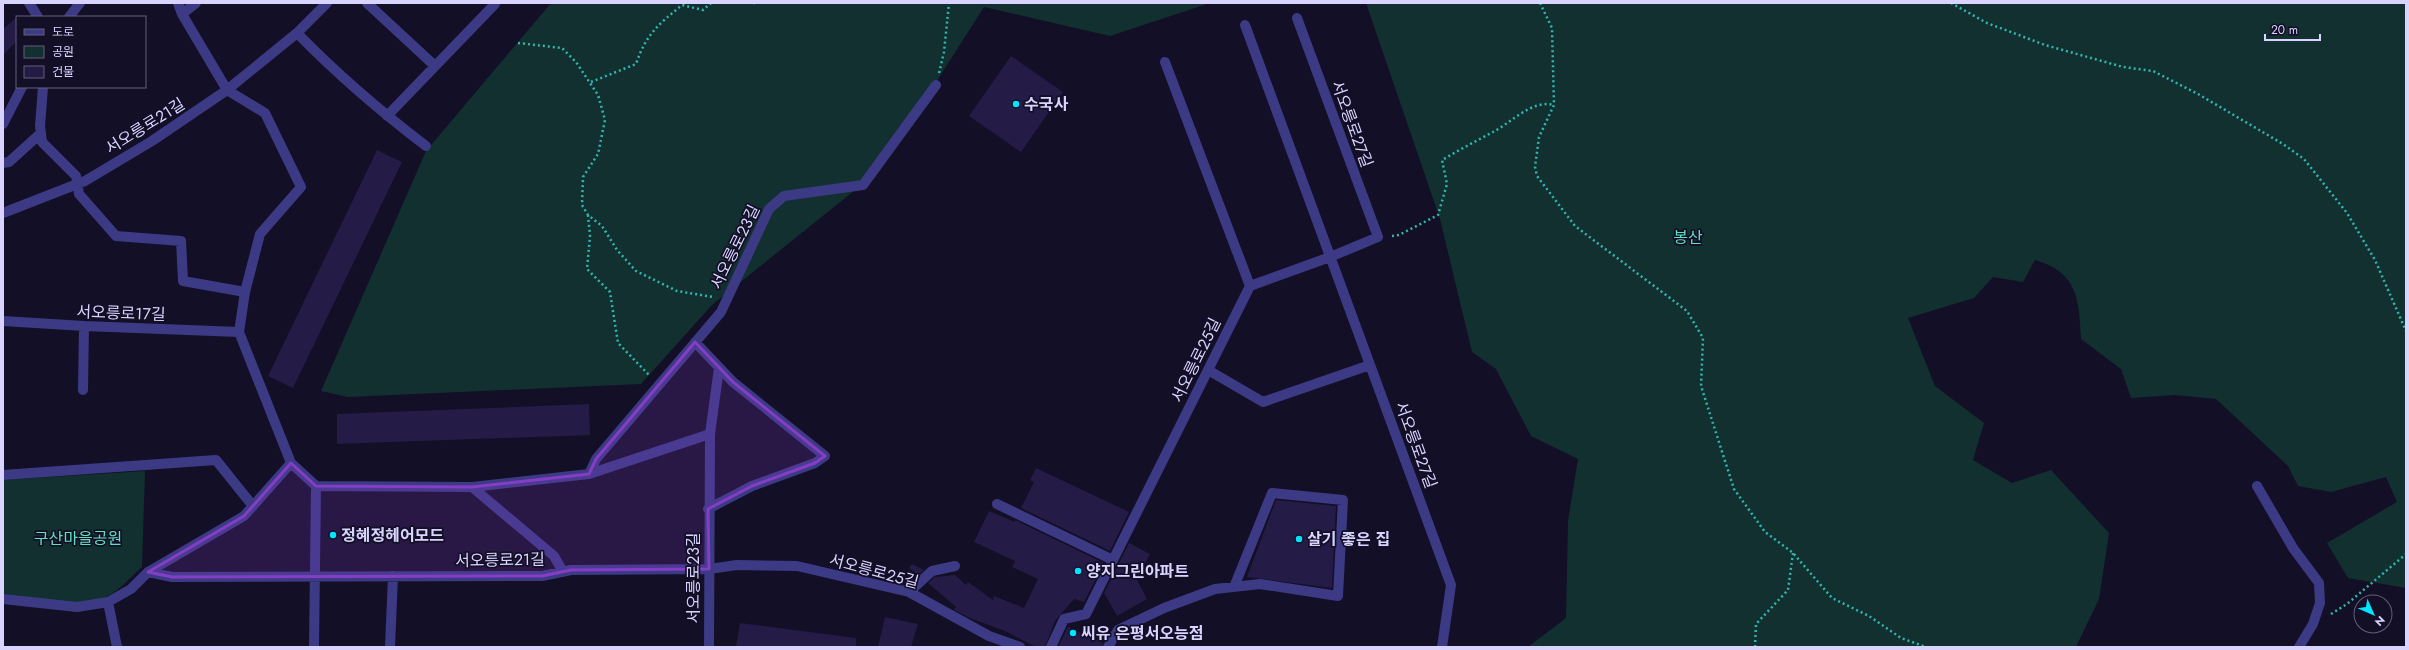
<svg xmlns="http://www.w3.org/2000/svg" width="2409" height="650" font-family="Jost,'Noto Sans KR',sans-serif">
	<rect width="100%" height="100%" fill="#130f26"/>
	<path fill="#12302f" d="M551,3H1210L1110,36L984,7L880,170L712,305L641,384L348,397L321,391L426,151Z
		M1366,3H2406V588L2348,578L2327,543L2397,502L2386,477L2331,492L2298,486L2288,466L2216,399L2175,395L2131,398L2121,369L2081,339C2079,300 2078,272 2035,260L2023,282L1993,277L1974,298L1908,318L1935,386L1984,423L1973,460L2012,483L2051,470L2109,533L2099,599L2076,647H1528L1566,618L1568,521L1578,459L1531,436L1496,369L1472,352L1440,219Z
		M145,471L142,567C131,577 118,592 104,598C78,609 31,597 3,594V480Z"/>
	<path fill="#241b47" d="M17,17V41L3,55V29Z
		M1011,56L1063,92L1021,152L969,116Z
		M377,150L402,162L293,388L268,376Z
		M589,404L590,435L337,444V414Z
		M1036,468L1129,512L1110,551L1021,508L1034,482L1030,480Z
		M1276,500L1336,506L1332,588L1247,577Z
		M989,511L1015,522V520L1104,563L1084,602L1074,599L1055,621L1045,647H1036L1005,631L970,618L954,610L956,607L928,583L935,577L955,575L966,585L968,582L993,600L994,596L1024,608L1038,579L1012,567L1015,561L974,542Z
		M1129,543L1150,554L1137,580L1147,599L1117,616L1104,593Z
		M912,564L924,570L918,575L909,568Z
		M885,617L918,624L911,647H878Z
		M740,623L856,638V647H736Z
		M1068,627L1103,643L1102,647H1058Z"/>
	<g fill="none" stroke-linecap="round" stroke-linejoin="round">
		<path stroke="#2fb8b0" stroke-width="2.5" stroke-dasharray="2 3" stroke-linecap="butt" d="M753,3H758
			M1540,3L1552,28L1554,105L1539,137L1535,167L1537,176L1575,226L1687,311L1703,338L1701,386L1734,489L1765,532L1793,553L1832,598L1869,616L1901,638L1926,647
			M1951,3L1987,23L2045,45L2123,67L2153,71L2198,94L2283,144L2304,159L2347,213L2375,260L2406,331
			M518,43L562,48L576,62L598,95L605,120L598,154L583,177L582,205L588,215L602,226L617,250L636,271L677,291L713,297
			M939,73L944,52L949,3
			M591,82L636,64C646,34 659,24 682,5L703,10L711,3
			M588,215L590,236L587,269L610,292L618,343L649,375
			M1392,236L1399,235L1438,215L1447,184L1442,160C1459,150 1476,141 1493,132C1511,123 1532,99 1554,105
			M2331,614L2347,604L2406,554
			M1755,647L1756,624L1788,590L1793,553"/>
		<path stroke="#3d3a85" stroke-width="10" d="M29,3L38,17
			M178,3L182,14L227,90L265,113L301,187L260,234L245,292L239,332L291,463L316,486L472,487L589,474L710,434
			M367,3L435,66
			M182,14L196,3
			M69,17L80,3
			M1245,25L1451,585L1442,647
			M297,33C337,74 380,111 426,146
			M43,87L40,126L42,142L76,176L79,194L116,236L181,241L183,281L245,292
			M387,116L495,4L494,3
			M3,124L22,87
			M3,163L9,162L41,133
			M3,213L85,181L152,141L227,90L297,33L327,3
			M1250,286L1330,257L1378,237L1297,18
			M3,321L84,326L239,332
			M695,342L733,382L825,456L815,463L752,486L708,509
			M1208,370L1263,402L1370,365
			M83,390L84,326
			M589,474L596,459L721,312L769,209L784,196L863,185L936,85
			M3,475L216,460L253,506
			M2257,486L2293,548L2319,583L2320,603L2313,624L2299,647
			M472,487L554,556L563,572
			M997,504L1113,560
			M148,572L172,577L542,576L571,570L709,569L737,565L797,566L909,592L989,636L1020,647
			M909,592L932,571L955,566
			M3,599L77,607L108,602L131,589L148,572L244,516L291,463
			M108,602L117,647
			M314,647L316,486
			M390,647L393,576
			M709,647L710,434L719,368
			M1051,647L1064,619L1086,614L1250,286L1165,62
			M1108,647L1118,630L1164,608L1215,589L1260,584L1338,596L1343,500L1272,493L1234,587"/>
	</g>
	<path fill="#843dc5" fill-opacity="0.2" stroke="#843dc5" stroke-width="3" stroke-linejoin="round" d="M695,342L733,382L825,456L815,463L752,486L708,509L709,569L571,570L542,576L172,577L148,572L244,516L291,463L316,486L472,487L589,474L596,459Z"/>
	<g fill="#00e5ff" stroke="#130f26" stroke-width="1.5">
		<circle cx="1016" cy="104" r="4"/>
		<circle cx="333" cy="535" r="4"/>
		<circle cx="1299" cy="539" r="4"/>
		<circle cx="1078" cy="571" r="4"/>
		<circle cx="1073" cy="633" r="4"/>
	</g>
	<g text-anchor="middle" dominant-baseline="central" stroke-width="3.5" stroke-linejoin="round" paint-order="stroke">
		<g font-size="16" font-weight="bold" fill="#d9d4ff" stroke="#130f26" text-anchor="start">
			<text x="1024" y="104">수국사</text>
			<text x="341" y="535">정혜정헤어모드</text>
			<text x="1307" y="539">살기 좋은 집</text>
			<text x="1086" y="571">양지그린아파트</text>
			<text x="1081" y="633">씨유 은평서오능점</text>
		</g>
		<g font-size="16" fill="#d9d4ff" stroke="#130f26">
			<text transform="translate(1352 124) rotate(70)">서오릉로27길</text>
			<text transform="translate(145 126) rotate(-32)">서오릉로21길</text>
			<text transform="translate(735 247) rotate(-64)">서오릉로23길</text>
			<text transform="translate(121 313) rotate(2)">서오릉로17길</text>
			<text transform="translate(1196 360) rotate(-64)">서오릉로25길</text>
			<text transform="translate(1416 445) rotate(70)">서오릉로27길</text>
			<text transform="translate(500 560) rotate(-1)">서오릉로21길</text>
			<text transform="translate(874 571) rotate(15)">서오릉로25길</text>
			<text transform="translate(693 578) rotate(-90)">서오릉로23길</text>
		</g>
		<g font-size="16" fill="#5fe0c0" stroke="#130f26">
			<text x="1688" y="237">봉산</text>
			<text x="78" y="538">구산마을공원</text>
		</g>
	</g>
	<rect width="2409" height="650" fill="none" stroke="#d9d4ff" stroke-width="8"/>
	<rect x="16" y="16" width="130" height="72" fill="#130f26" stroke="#625e7d"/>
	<rect x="24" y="29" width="20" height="6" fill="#3d3a85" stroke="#625e7d"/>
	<text x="52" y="36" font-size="12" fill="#d9d4ff">도로</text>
	<rect x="24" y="46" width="20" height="12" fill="#12302f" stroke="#625e7d"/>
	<text x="52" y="56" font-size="12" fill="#d9d4ff">공원</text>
	<rect x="24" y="66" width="20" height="12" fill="#241b47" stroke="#625e7d"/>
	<text x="52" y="76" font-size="12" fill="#d9d4ff">건물</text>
	<g transform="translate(2373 614) rotate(135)"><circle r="19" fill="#130f26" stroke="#625e7d"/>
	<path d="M0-3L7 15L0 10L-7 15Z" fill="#00e5ff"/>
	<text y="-6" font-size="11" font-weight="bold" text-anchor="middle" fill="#d9d4ff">N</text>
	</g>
	<path d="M2265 34v6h55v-6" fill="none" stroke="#d9d4ff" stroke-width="2"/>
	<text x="2271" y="34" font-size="12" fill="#d9d4ff" stroke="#130f26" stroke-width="3" paint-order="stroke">20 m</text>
</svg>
